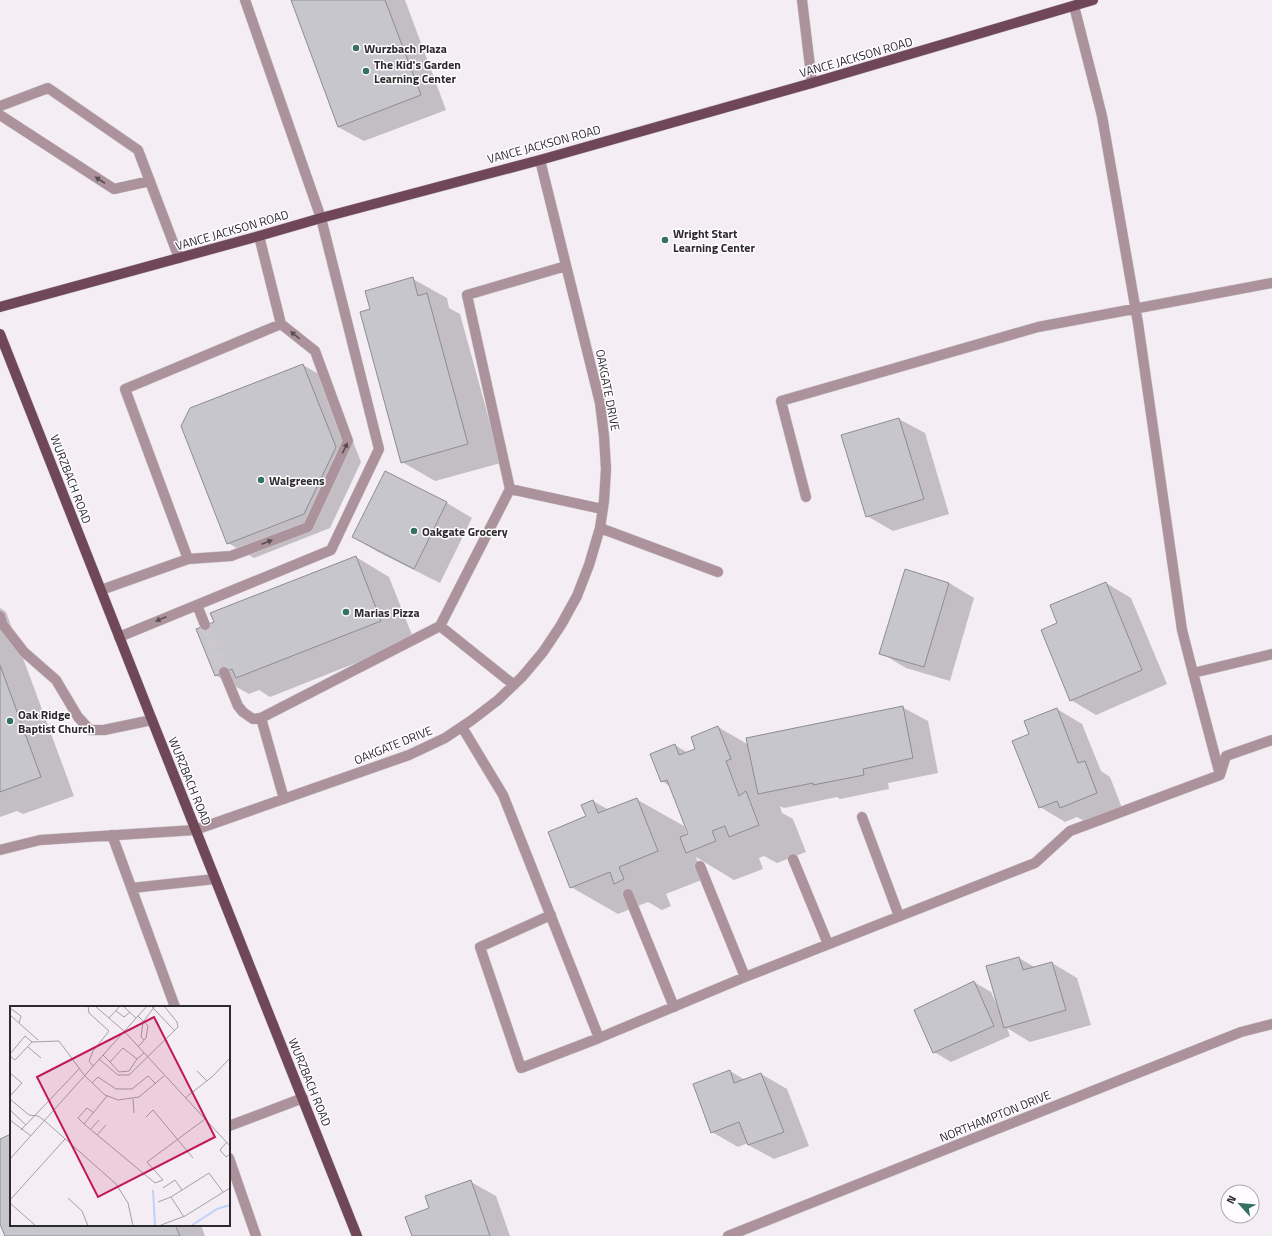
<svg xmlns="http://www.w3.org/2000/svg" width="1272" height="1236" font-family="'Titillium Web',sans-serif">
	<rect width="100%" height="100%" fill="#f4eef4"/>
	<path fill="#0003" d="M292,0H405L446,110L364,141L338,127Z
		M413,279L447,298L449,308L460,314L501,463L435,481L402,462L371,310Z
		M303,365L329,380L361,462L330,528L254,558L228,543Z
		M899,419L925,433L949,514L893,531L867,516L843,436Z
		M385,473L447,503L472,518L440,583L378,552L353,537Z
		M356,557L389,577L414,640L270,697L259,690L249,694L215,675V623Z
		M949,583L974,598L950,681L906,668L881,653Z
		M1106,583L1131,598L1167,684L1096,715L1071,700L1058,624Z
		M0,608L6,612L74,796L23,814L17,811L0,817Z
		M902,707L928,721L938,773L888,783L889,789L840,799L837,797L784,808L780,806L782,813L793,819L806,852L777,863L764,856L759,858L763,869L734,880L696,857L704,879L666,894L671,906L662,910L648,902L618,914L571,887L588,817L593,801L609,810L636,799L684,826L687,835H690L671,787L662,781L675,745L688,753L696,749L718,727L749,745Z
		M1057,709L1082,724L1101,771L1110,777L1122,808L1086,822L1077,817L1065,822L1040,807L1031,735Z
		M1019,958L1036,968L1052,963L1077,978L1091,1025L1030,1042L1007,1028L1010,1036L951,1062L934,1052L974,982L991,992L998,1007L999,1006Z
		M730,1071L745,1080L761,1074L787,1089L809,1146L774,1159L748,1145V1143L738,1147L712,1132Z
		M11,1135V1225H201L205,1236H6L0,1221V1140Z
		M471,1182L496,1196L510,1236H413L430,1209Z"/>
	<path fill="#c7c6cd" stroke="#8d8c92" d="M291,0H385L421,95L338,127Z
		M413,277L418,296L427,293L468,444L401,463L360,312L370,309L365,291Z
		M303,364L336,447L304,514L227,544L181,426L190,408Z
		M899,418L924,499L866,517L841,435Z
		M385,471L447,502L414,569L352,537Z
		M356,556L381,621L236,678L232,669L215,676L196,629L214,622L210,613Z
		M905,569L949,583L924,667L879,654Z
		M1106,582L1142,670L1070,701L1041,630L1057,623L1050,605Z
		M0,665L41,777L0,792Z
		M903,706L913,758L863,769L864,775L813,785V783L758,794L746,738Z
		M1057,708L1078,763L1085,761L1097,793L1060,808L1057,801L1039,808L1012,741L1029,734L1024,721Z
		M718,726L731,759L726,761L739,796L746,791L759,825L729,837L725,826L712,831L716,841L686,853L680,837L688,834L667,780L661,782L650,754L675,744L679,755L695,749L691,737Z
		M637,798L658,851L619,867L624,879L614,884L610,872L570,888L548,832L586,816L581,805L593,800L598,813Z
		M1019,957L1023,970L1052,962L1066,1010L1004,1028L986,966Z
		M974,981L994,1026L933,1053L914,1010Z
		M730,1070L734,1083L761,1073L784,1132L748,1145L739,1122L711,1133L693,1084Z
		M11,1134V1225H175L180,1236H5L0,1224V1139Z
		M471,1180L490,1236H412L405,1217L429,1208L425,1196Z"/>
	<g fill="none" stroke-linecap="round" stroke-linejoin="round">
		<path stroke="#ccc7cc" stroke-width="10" stroke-dasharray="10 5" stroke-linecap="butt" d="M205,625L224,672"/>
		<defs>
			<path id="minor" d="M802,0L812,83
				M1074,6L1102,116L1138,323L1182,630L1193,673L1272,654
				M0,106L48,88L138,150L179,258
				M0,115L114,189L150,181
				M510,489L602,509
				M806,497L781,401L1038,327L1272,283
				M600,528L718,572
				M188,559L231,556L308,527L348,441L315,351L281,324
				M101,590L188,559L125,389L281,324L259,236
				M197,605L205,625
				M0,616L3,625L24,652L56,680L78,717L90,730H104L152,720
				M440,626L514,685
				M119,637L331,550L379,449L321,218L245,0
				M224,672L238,706L243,712L253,719L261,718
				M1193,673L1220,775
				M462,727L503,795L599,1038L745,977L1035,863L1070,831L1220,775L1226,756L1272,740
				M284,799L261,718L440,626L510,489L467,295L566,266
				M862,817L899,916
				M112,835L175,1007
				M0,850L40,840L195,830L409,755L445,738L472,720L498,700L522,677L543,652L561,625L577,596L589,565L600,528L604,501L606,469L604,436L600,403L540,160
				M793,859L828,944
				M700,866L745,977
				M132,888L215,879
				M628,894L674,1007
				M551,915L480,947L521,1068L599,1038
				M229,1126L303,1098
				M229,1158L256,1236
				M728,1236L1241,1032L1272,1024"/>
			<path id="major" d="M0,307L259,236L321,218L540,160L812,83L1093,0
				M0,334L152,720L357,1236"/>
		</defs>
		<use href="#minor" stroke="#d0cbd0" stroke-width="11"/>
		<use href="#major" stroke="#d0cbd0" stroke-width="11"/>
		<use href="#minor" stroke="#ac939b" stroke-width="10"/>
		<use href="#major" stroke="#704756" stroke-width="10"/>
	</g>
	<defs><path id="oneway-solid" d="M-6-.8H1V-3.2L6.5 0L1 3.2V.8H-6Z"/></defs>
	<g fill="#594f53">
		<use href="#oneway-solid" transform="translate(100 180) rotate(-147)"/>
		<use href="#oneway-solid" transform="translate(295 335) rotate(-141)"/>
		<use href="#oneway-solid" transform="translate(345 448) rotate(-64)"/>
		<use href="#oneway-solid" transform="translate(267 542) rotate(-21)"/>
		<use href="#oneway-solid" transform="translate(161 619) rotate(158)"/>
	</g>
	<g fill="#34725f" stroke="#fffdff" stroke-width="1.5">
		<circle cx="356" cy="48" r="4"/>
		<circle cx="366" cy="71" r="4"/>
		<circle cx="665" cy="240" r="4"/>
		<circle cx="261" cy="480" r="4"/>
		<circle cx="414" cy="531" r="4"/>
		<circle cx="346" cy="612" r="4"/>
		<circle cx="10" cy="721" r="4"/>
	</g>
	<g text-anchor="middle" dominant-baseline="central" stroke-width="3" stroke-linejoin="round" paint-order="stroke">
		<g font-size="12" font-weight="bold" fill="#2c2a2c" stroke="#fffdff" text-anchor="start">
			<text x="364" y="48">Wurzbach Plaza</text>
			<text x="374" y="64">The Kid's Garden<tspan x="374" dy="14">Learning Center</tspan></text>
			<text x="673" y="233">Wright Start<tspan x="673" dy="14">Learning Center</tspan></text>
			<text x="269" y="480">Walgreens</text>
			<text x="422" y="531">Oakgate Grocery</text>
			<text x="354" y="612">Marias Pizza</text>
			<text x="18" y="714">Oak Ridge<tspan x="18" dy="14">Baptist Church</tspan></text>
		</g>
		<g font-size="12" fill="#2c2a2c" stroke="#fffdff">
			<text transform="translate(856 57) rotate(-16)">VANCE JACKSON ROAD</text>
			<text transform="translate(544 144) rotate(-15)">VANCE JACKSON ROAD</text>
			<text transform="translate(232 230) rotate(-16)">VANCE JACKSON ROAD</text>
			<text transform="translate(608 390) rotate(79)">OAKGATE DRIVE</text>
			<text transform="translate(71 479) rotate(69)">WURZBACH ROAD</text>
			<text transform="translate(393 745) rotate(-22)">OAKGATE DRIVE</text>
			<text transform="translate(190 781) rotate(68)">WURZBACH ROAD</text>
			<text transform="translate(310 1082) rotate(68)">WURZBACH ROAD</text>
			<text transform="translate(995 1116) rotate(-22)">NORTHAMPTON DRIVE</text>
		</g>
	</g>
	<g transform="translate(10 1006)">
		<rect width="220" height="220" fill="#f4eef4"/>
		<path fill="none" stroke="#bed2f7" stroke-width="2" d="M143,184L145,220M181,220L207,203L220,199"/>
		<path fill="none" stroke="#a4a0a4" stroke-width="1" d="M78,0L79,7L99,25L83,45L79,55L83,60M85,0L114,25L220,140M113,0L126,12M142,1L165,25M0,2L11,10L9,17M106,5L114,11L120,6M0,9L28,34M128,10L138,20L136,32L128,41M99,12L110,0M134,34L131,31L133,16L145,0M18,41L31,52M0,48L15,30L22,36M93,49L100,56L113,42L127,53L134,47M0,50L5,54L22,36L49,35L75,70L95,89L108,94L129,91L154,70M89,53L108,69H119L168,21L167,16L154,0M100,56L109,66L119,65L127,53M187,65L197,75M0,67L12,77L0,90M82,77L88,71L106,83H122L138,70L146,78M97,90L74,118L145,177L153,174L137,156L195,113M175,92L203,70L220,52M0,93L19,109L28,110L35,115L106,178L118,197L123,220M123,93L124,107M0,104L16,119M136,111L143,104L183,152M0,114L21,130M74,118L68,112L77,102L84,107M81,123L89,114M11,124L70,62M87,129L96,119M217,136L210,144L216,151L220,148M0,153L137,0M153,182L165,174L172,184M161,191L199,167L213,186M58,192L72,205L78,220M0,194L55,133M148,196L161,191L174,211M0,197L26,220M151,219L175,210L220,182"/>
		<path fill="#c2185b" fill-opacity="0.15" stroke="#c2185b" stroke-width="2" d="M144,11L205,131L88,191L27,71Z"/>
		<rect width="220" height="220" fill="none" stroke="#2c2a2c" stroke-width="2"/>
	</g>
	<g transform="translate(1240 1204) rotate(297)"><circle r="19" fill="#fffdff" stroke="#aba9ab"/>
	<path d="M0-3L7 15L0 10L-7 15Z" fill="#34725f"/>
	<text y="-6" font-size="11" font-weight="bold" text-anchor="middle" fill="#2c2a2c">N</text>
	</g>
</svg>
